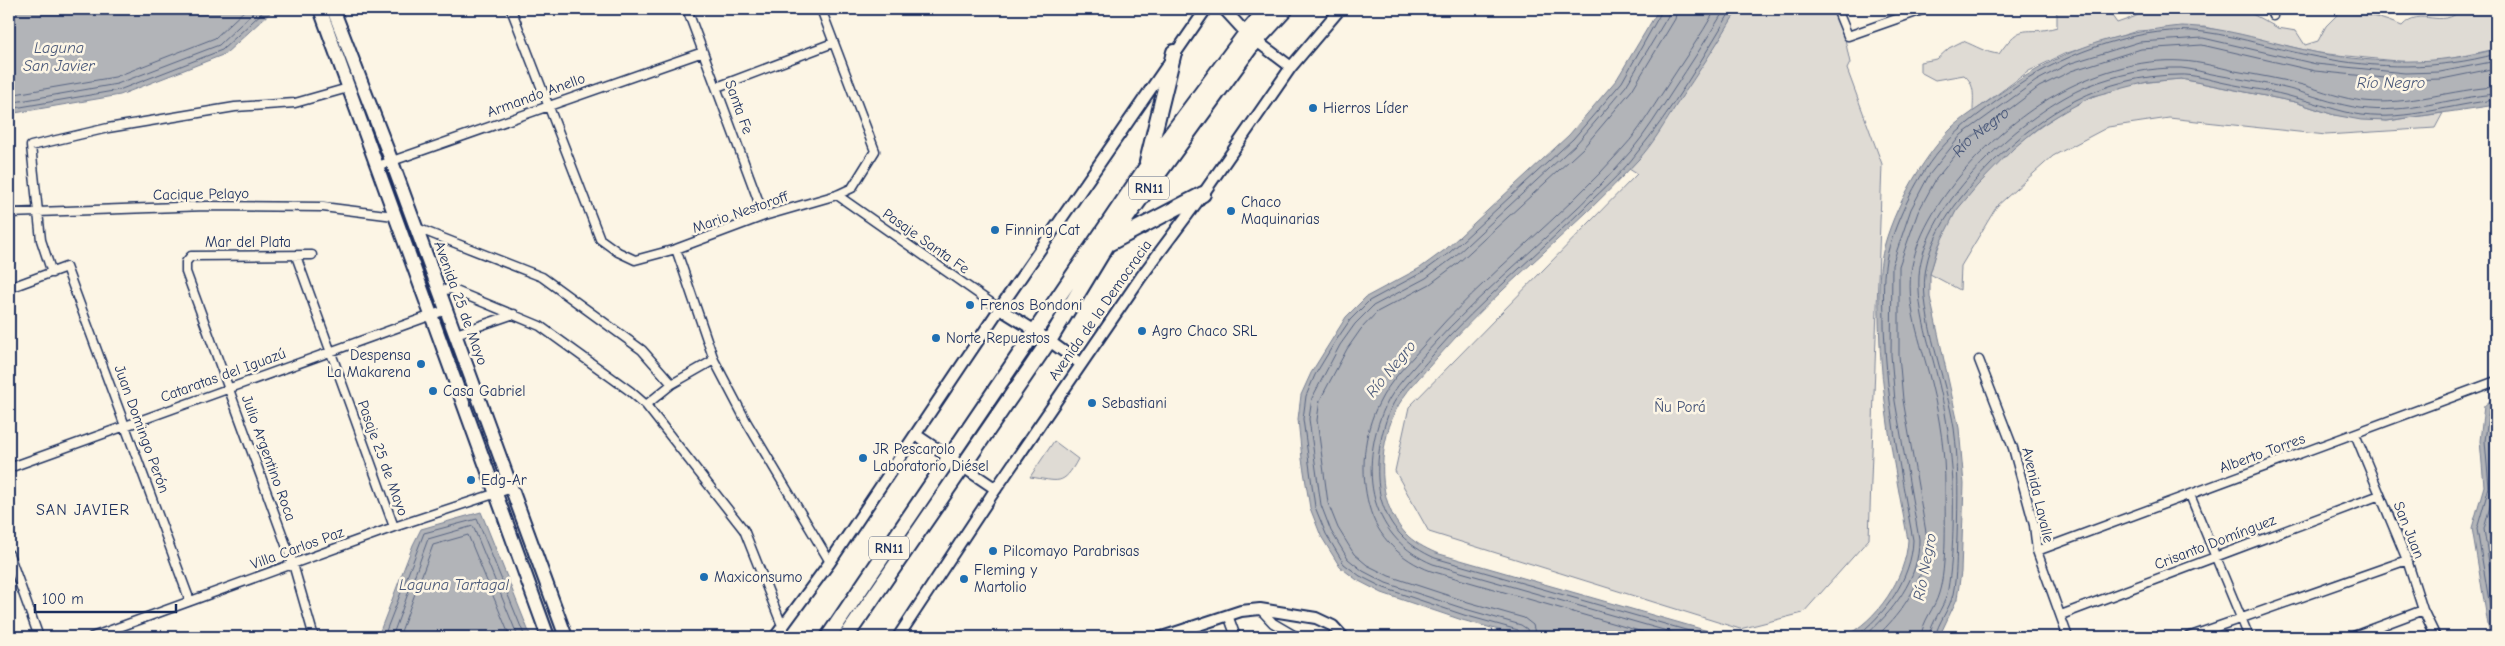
<svg xmlns="http://www.w3.org/2000/svg" width="2505" height="646" font-family="'Comic Neue',sans-serif">
	<rect width="100%" height="100%" fill="#fcf5e5"/>
	<filter id="ink" filterUnits="userSpaceOnUse"><feTurbulence type="fractalNoise" baseFrequency=".02" numOctaves="2"/><feDisplacementMap in="SourceGraphic" scale="10" xChannelSelector="R" yChannelSelector="G"/><feConvolveMatrix kernelMatrix="1 2 1 2 8 2 1 2 1" color-interpolation-filters="sRGB"/></filter>
	<g filter="url(#ink)">
		<path fill="#dfdbd4" stroke="#7d8599" d="M324,9H330L382,152L376,154Z
			M1738,9H1844L1833,12L1844,34L1850,63L1847,69L1882,164L1869,539L1803,613L1740,629L1429,532L1395,471L1409,407L1635,176L1637,174L1629,169L1640,158Z
			M2054,9H2107L2117,23L2134,17L2149,9L2167,13L2177,9H2243L2278,28L2296,31L2305,45L2318,41L2326,26L2340,12C2362,12 2382,18 2402,26C2421,5 2441,31 2462,9H2496V49L2439,61L2406,62L2318,53L2204,27L2137,31L2064,54L2029,71L1973,112C1973,97 1976,85 1964,75L1935,80L1920,72V62L1937,59L1949,48L1963,41C1976,46 1986,53 1999,54C2023,19 2024,37 2057,27V14Z
			M2181,79L2295,102L2334,115L2387,121L2443,113L2435,128L2326,135L2169,118L2108,127L2053,156L1997,206L1961,266L1960,290L1930,274C1936,252 1944,230 1956,211C1985,167 2043,118 2092,97C2120,85 2151,81 2181,79Z
			M391,174L434,293L428,295L386,175Z
			M449,331L500,474L494,476L443,333Z
			M1054,441L1078,459C1063,487 1059,481 1030,477Z
			M512,505L561,637H556L508,508Z"/>
		<path fill="#b2b4b8" stroke="#767f94" d="M9,9H274L225,54L120,95L9,114Z
			M1659,9H1738C1719,41 1698,73 1677,104C1665,123 1653,144 1638,160C1575,230 1498,287 1437,358C1422,375 1404,392 1395,412C1378,449 1376,502 1405,533C1413,542 1425,548 1436,553L1729,637H1525L1462,620L1382,593L1357,580L1340,567L1321,536L1310,508L1302,459L1298,419L1301,395L1311,373L1346,317L1366,297L1420,268L1446,249L1569,135L1617,79Z
			M2181,26C2228,27 2273,44 2319,53C2378,64 2438,65 2496,49V105L2387,121L2361,120L2334,115L2295,102L2181,79L2147,82L2093,96L2065,111L2039,127L2014,148L1977,186L1956,211L1938,247L1930,274V297L1959,428L1964,484L1961,572L1957,599L1939,637H1843C1877,621 1906,578 1908,540C1894,468 1881,396 1879,323C1879,303 1878,282 1881,262C1887,219 1922,157 1953,127C1966,115 1982,106 1996,96C2057,52 2106,34 2181,26Z
			M2496,396V637H2490L2472,528L2484,486L2480,441L2484,406Z
			M481,512L531,637H381L380,631L413,545L421,529Z"/>
		<g fill="none" stroke-linecap="round" stroke-linejoin="round">
			<g stroke="#576482" stroke-width="1">
				<path d="M9,95L115,77L215,38L246,9"/>
				<path d="M9,103L117,84L219,45L257,9"/>
				<path d="M9,109L119,90L222,50L266,9"/>
				<path d="M2496,411L2492,441L2495,488L2484,529L2496,611"/>
				<path d="M386,637V631L424,533L477,519L525,637"/>
				<path d="M392,637L428,539L473,526L518,637"/>
				<path d="M399,637L433,545L468,535L510,637"/>
				<path d="M1522,637L1518,630L1464,615L1384,588L1360,576L1344,564L1326,534L1315,507L1303,419L1306,396L1315,375L1335,342L1350,320L1369,301L1423,272L1449,253L1573,139L1622,82L1663,9"/>
				<path d="M1529,637L1527,629L1521,625L1465,609L1386,583L1363,571L1348,559L1331,531L1321,505L1309,419L1312,398L1340,345L1355,324L1373,306L1426,278L1453,258L1577,143L1626,86L1668,16L1669,9"/>
				<path d="M1536,637L1533,625L1524,618L1468,602L1389,576L1367,565L1354,554L1338,528L1328,503L1317,420L1320,400L1347,349L1361,329L1377,312L1430,284L1458,263L1583,148L1632,90L1675,19L1677,9"/>
				<path d="M1660,637L1431,571C1401,560 1377,537 1369,506C1360,473 1363,433 1379,403C1389,382 1407,364 1423,346C1484,275 1562,218 1624,147C1639,131 1651,110 1663,92C1681,64 1700,37 1716,9"/>
				<path d="M1688,637L1433,564C1404,552 1384,531 1375,500C1367,471 1372,435 1385,407C1394,387 1412,370 1426,353C1489,281 1569,225 1631,151C1646,133 1659,112 1672,92C1690,65 1708,37 1725,9"/>
				<path d="M1710,637L1435,558C1408,546 1389,528 1381,499C1374,471 1379,437 1390,410C1399,390 1418,373 1432,356C1481,299 1541,252 1594,198C1609,184 1624,170 1636,154C1672,110 1703,58 1732,9"/>
				<path d="M1855,637C1885,615 1912,578 1913,540C1900,469 1886,398 1884,326C1884,304 1882,282 1886,260C1893,226 1916,178 1938,152C1961,125 1990,106 2019,85C2066,52 2146,24 2204,32C2242,37 2279,50 2317,57C2376,69 2438,70 2496,54"/>
				<path d="M1864,637C1892,612 1920,579 1919,539L1895,401L1891,355L1892,265L1911,209L1929,175L1961,135L2036,81L2068,64L2139,42L2203,38L2316,64L2405,73L2440,72L2496,61"/>
				<path id="s1" d="M1876,637C1903,612 1928,576 1927,538L1903,400L1899,355V266L1918,212L1936,179L1967,141L2039,87L2071,71L2141,49L2202,45L2315,71L2405,80L2442,79L2496,68"/>
				<path d="M1921,637C1922,621 1935,608 1939,593C1947,568 1945,515 1945,487C1945,454 1940,419 1932,387C1924,350 1906,311 1911,272C1920,204 1998,127 2055,95C2091,74 2140,58 2182,61C2200,62 2218,67 2235,71C2257,75 2281,79 2303,85C2323,91 2343,99 2364,101C2408,106 2453,89 2496,87"/>
				<path d="M1929,637C1931,622 1943,609 1947,594C1953,566 1954,513 1953,483C1951,450 1947,417 1939,384C1931,348 1917,313 1919,276C1922,205 2026,111 2088,86C2116,75 2151,67 2181,68C2193,69 2205,73 2217,75C2244,80 2273,84 2300,92C2320,98 2339,105 2360,108C2405,115 2452,97 2496,94"/>
				<path d="M1935,637C1938,622 1950,609 1953,594C1957,575 1956,556 1957,537C1958,500 1959,464 1954,428C1947,382 1920,317 1925,274C1930,231 1962,194 1991,164C2043,112 2103,75 2179,75C2193,74 2210,80 2225,83C2248,88 2273,91 2296,98C2318,103 2339,112 2362,115C2407,121 2452,104 2496,100"/>
				<path d="M2495,637L2477,529L2489,487L2485,441L2489,410L2496,403"/>
			</g>
			<defs>
				<path id="minor" d="M511,9L600,239L618,252L635,260L676,249L764,216L837,195L852,188L875,151L821,9
					M687,9L764,216
					M1837,9L1848,36L1925,9
					M2270,9L2273,16
					M717,87L833,43
					M378,166L703,52
					M837,195L1000,309
					M9,213L206,206L323,207L394,216
					M417,228L542,277L642,350L672,384
					M676,249L714,360L746,421L830,562
					M312,255L191,256L186,262V272L293,564L314,637
					M296,256L394,527
					M52,273L41,240L31,146L108,128L235,107L295,103L348,88
					M9,288L66,267L190,601
					M439,291L451,289L540,326L630,391L646,405L744,530L783,628
					M456,334L514,314
					M1979,360L2013,448L2034,525L2037,551L2068,637
					M646,405L672,384L714,360
					M2355,434L2407,560L2423,610L2436,637
					M9,468L446,310
					M2190,495L2249,637
					M2037,551L2496,381
					M9,554L39,637
					M1260,609L1273,623L1297,637
					M1228,615L1236,637
					M2061,615L2380,495
					M92,637L394,527L512,488
					M2188,637L2407,560
					M2351,637L2423,610"/>
				<path id="tertiary" d="M1224,9L1246,33L1291,67
					M1000,309L1037,332L1081,364
					M916,435L996,489
					M775,637L830,562L1006,299L1206,9
					M898,637L991,496L1141,277L1203,194L1291,67L1340,9
					M1162,637L1241,611L1260,609L1316,618L1333,626L1343,637"/>
				<path id="primary" d="M320,9L548,637
					M333,9L392,162L566,637"/>
				<path id="trunk" d="M1147,162L1174,52
					M1110,243L1203,194
					M828,637L1145,169L1246,33L1267,9
					M846,637L1049,341L1107,245L1250,48L1286,9"/>
			</defs>
			<use href="#minor" stroke="#1b2f5e" stroke-width="11"/>
			<use href="#tertiary" stroke="#1b2f5e" stroke-width="14"/>
			<use href="#primary" stroke="#1b2f5e" stroke-width="16"/>
			<use href="#trunk" stroke="#1b2f5e" stroke-width="18"/>
			<use href="#minor" stroke="#fcf5e5" stroke-width="8"/>
			<use href="#tertiary" stroke="#fcf5e5" stroke-width="10"/>
			<use href="#primary" stroke="#fcf5e5" stroke-width="12"/>
			<use href="#trunk" stroke="#fcf5e5" stroke-width="14"/>
		</g>
	</g>
	<g fill="#1f6fb2" stroke="#fcf5e5" stroke-width="2">
		<circle cx="1313" cy="108" r="5"/>
		<circle cx="1231" cy="211" r="5"/>
		<circle cx="995" cy="230" r="5"/>
		<circle cx="970" cy="305" r="5"/>
		<circle cx="1142" cy="331" r="5"/>
		<circle cx="936" cy="338" r="5"/>
		<circle cx="421" cy="364" r="5"/>
		<circle cx="433" cy="391" r="5"/>
		<circle cx="1092" cy="403" r="5"/>
		<circle cx="863" cy="458" r="5"/>
		<circle cx="471" cy="480" r="5"/>
		<circle cx="993" cy="551" r="5"/>
		<circle cx="704" cy="577" r="5"/>
		<circle cx="964" cy="579" r="5"/>
	</g>
	<g text-anchor="middle" dominant-baseline="central" stroke-width="5" stroke-linejoin="round" paint-order="stroke">
		<g fill="#fcf5e5" stroke="#5e6a86" stroke-width="1">
			<rect x="1129" y="176.5" width="40" height="23" rx="4"/>
			<rect x="869" y="536.5" width="40" height="23" rx="4"/>
		</g>
		<g font-size="14" font-weight="bold" fill="#1b2f5e">
			<text x="1149" y="188">RN11</text>
			<text x="889" y="548">RN11</text>
		</g>
		<g font-size="15" fill="#1b2f5e" stroke="#fcf5e5">
			<text transform="translate(536 95) rotate(-20)">Armando Anello</text>
			<text transform="translate(739 107) rotate(70)">Santa Fe</text>
			<text transform="translate(201 194) rotate(-1)">Cacique Pelayo</text>
			<text transform="translate(740 212) rotate(-19)">Mario Nestoroff</text>
			<text transform="translate(926 241) rotate(35)">Pasaje Santa Fe</text>
			<text x="248" y="242">Mar del Plata</text>
			<text transform="translate(461 303) rotate(70)">Avenida 25 de Mayo</text>
			<text transform="translate(1100 310) rotate(-55)">Avenida de la Democracia</text>
			<text transform="translate(223 375) rotate(-20)">Cataratas del Iguazú</text>
			<text transform="translate(142 429) rotate(70)">Juan Domingo Perón</text>
			<text transform="translate(2262 453) rotate(-20)">Alberto Torres</text>
			<text transform="translate(269 458) rotate(70)">Julio Argentino Roca</text>
			<text transform="translate(383 458) rotate(70)">Pasaje 25 de Mayo</text>
			<text transform="translate(2038 495) rotate(77)">Avenida Lavalle</text>
			<text transform="translate(2409 530) rotate(68)">San Juan</text>
			<text transform="translate(2215 542) rotate(-21)">Crisanto Domínguez</text>
			<text transform="translate(297 548) rotate(-20)">Villa Carlos Paz</text>
		</g>
		<g font-size="15" fill="#1b2f5e" stroke="#fcf5e5" text-anchor="start">
			<text x="1323" y="108">Hierros Líder</text>
			<text x="1241" y="202">Chaco<tspan x="1241" dy="17">Maquinarias</tspan></text>
			<text x="1005" y="230">Finning Cat</text>
			<text x="980" y="305">Frenos Bondoni</text>
			<text x="1152" y="331">Agro Chaco SRL</text>
			<text x="946" y="338">Norte Repuestos</text>
			<text x="411" y="355" text-anchor="end">Despensa<tspan x="411" dy="17">La Makarena</tspan></text>
			<text x="443" y="391">Casa Gabriel</text>
			<text x="1102" y="403">Sebastiani</text>
			<text x="873" y="449">JR Pescarolo<tspan x="873" dy="17">Laboratorio Diésel</tspan></text>
			<text x="481" y="480">Edg-Ar</text>
			<text x="1003" y="551">Pilcomayo Parabrisas</text>
			<text x="974" y="570">Fleming y<tspan x="974" dy="17">Martolio</tspan></text>
			<text x="714" y="577">Maxiconsumo</text>
		</g>
		<g font-size="15" fill="#425176" stroke="#fcf5e5">
			<text x="1680" y="407">Ñu Porá</text>
		</g>
		<g font-size="16" font-style="italic" fill="#485779" stroke="#fcf5e5">
			<text x="59" y="48">Laguna<tspan x="59" dy="18">San Javier</tspan></text>
			<text x="2391" y="83">Río Negro</text>
			<text stroke="none"><textPath href="#s1" startOffset="549">Río Negro</textPath></text>
			<text transform="translate(1391 369) rotate(-50)">Río Negro</text>
			<text transform="translate(1925 567) rotate(-79)">Río Negro</text>
			<text x="454" y="585">Laguna Tartagal</text>
		</g>
		<g font-size="16" letter-spacing="1" fill="#1b2f5e" stroke="#fcf5e5">
			<text x="83" y="510">SAN JAVIER</text>
		</g>
	</g>
	<rect width="2505" height="646" fill="none" stroke="#fcf5e5" stroke-width="30"/>
	<rect x="15" y="15" width="2475" height="616" fill="none" stroke="#1b2f5e" stroke-width="2" filter="url(#ink)"/>
	<path d="M35 604v8h141v-8" fill="none" stroke="#1b2f5e" stroke-width="2.5"/>
	<text x="42" y="604" font-size="15" fill="#1b2f5e" stroke="#fcf5e5" stroke-width="4" paint-order="stroke">100 m</text>
</svg>
